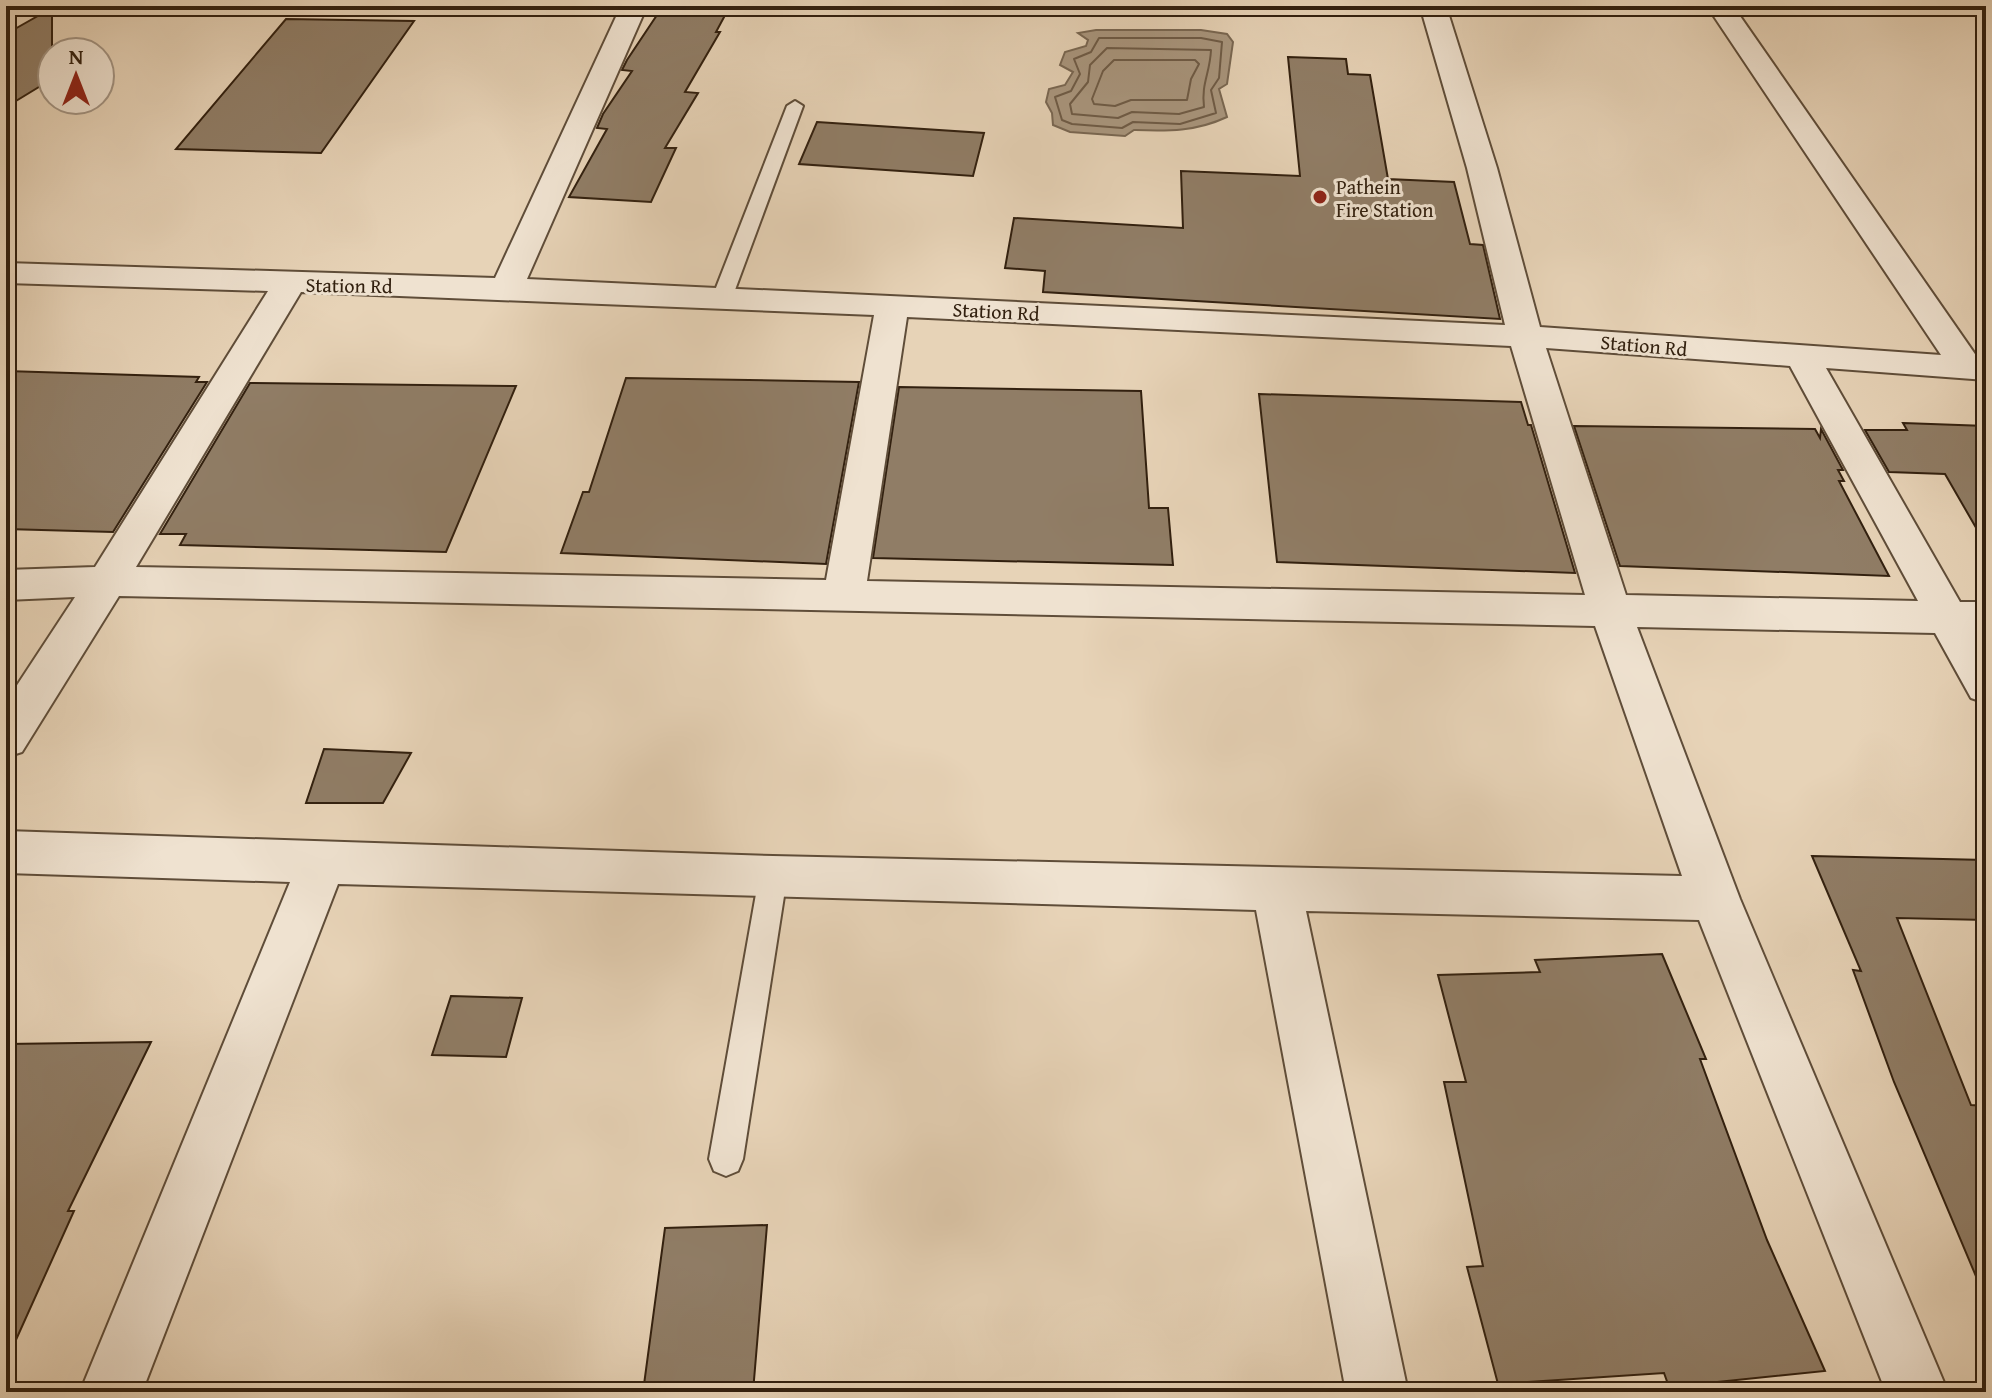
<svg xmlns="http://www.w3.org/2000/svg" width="1992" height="1398" font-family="'Gentium Book Plus',serif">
	<rect width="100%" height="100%" fill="#e7d3b7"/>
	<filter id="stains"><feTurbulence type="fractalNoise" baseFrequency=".0025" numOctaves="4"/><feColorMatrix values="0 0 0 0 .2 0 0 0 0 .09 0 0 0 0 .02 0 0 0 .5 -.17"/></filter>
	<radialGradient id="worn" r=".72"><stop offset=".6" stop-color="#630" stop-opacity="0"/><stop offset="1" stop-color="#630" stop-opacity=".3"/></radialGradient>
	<path fill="#a9967e" stroke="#796752" stroke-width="2" d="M1096,30H1201L1227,34L1233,42L1227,84L1219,89L1227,117C1195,132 1168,131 1134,130L1125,136L1070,132L1053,125L1052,113L1046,102L1049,89L1065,85L1073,72L1060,65L1065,52L1086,46L1088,40L1078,33Z"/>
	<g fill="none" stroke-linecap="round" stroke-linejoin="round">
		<path stroke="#6e5b46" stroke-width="2" d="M1099,38H1201L1222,42L1219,78L1211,90L1216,113L1180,124L1133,122L1122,128L1072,124L1062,120L1055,97L1071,91L1080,74L1074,59L1091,52Z
			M1107,48L1211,50C1210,73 1201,84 1204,107L1179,114L1132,112L1118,118L1072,114L1070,104L1088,82L1090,65Z
			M1114,60H1195L1199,64L1191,79L1187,100H1131L1115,106L1094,104L1092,99L1103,71Z"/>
	</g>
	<path fill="#907d66" stroke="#32200f" stroke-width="2" d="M663,6H730L716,32H720L685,92L698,93L665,148H676L651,202L569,197L607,129L597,128L603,114L632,71L622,70L627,60Z
		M52,8V79L6,107V34Z
		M286,19L414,21L321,153L176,149Z
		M1288,57L1346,59L1348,74L1370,75L1388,179L1454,182L1470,244L1483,245L1500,319L1043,292L1045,271L1005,268L1014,218L1183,228L1181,171L1300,176Z
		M817,122L984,133L973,176L799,164Z
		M6,371L199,377L196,382H207L113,532L6,529Z
		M626,378L859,382L826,564L561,553L583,492H589Z
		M250,383L516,386L446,552L180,545L186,534H160Z
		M899,387L1141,391L1149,508H1168L1173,565L873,558Z
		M1259,394L1521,402L1528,425H1531L1575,573L1277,562Z
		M1903,423L1986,426V545L1945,474L1889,472L1865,430H1907Z
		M1574,426L1815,429L1820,438L1821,429L1843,470H1838L1844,481H1839L1889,576L1620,566Z
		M324,749L411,753L383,803H306Z
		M1812,856L1986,860V920L1897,918L1971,1105L1986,1106V1300L1894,1082L1853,970L1861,971Z
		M1662,954L1706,1059H1700L1767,1240L1825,1371L1669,1387L1664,1373L1498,1384L1467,1267L1483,1266L1444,1082H1466L1438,975L1540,972L1535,960Z
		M451,996L522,998L506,1057L432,1055Z
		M151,1042L68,1211H74L6,1362V1044Z
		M767,1225L753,1392H643L665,1228Z"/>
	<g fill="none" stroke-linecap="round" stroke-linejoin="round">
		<defs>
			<path id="service" d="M795,101L803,106L732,298L722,304L715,302L712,298L787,106Z
				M773,864L783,868L787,877L743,1159L738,1171L726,1176L714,1171L709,1159L759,877L763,868Z"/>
			<path id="minor" d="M621,6H647L527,279L1505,325L1467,168L1420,6H1446L1497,168L1540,327L1941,355L1707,6H1733L1977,357L1986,358V380L1826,368L1960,602H1986V634H1978L1986,647V703L1971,698L1935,633L1637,627L1740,899L1948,1392H1886L1699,920L1306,911L1408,1392H1346L1256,910L338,884L142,1392H80L290,882L6,873V831L773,856L1682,876L1595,626L119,596L22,752L6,757V702L75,597L6,600V570L95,567L268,291L6,283V263L495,278ZM301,292L874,315L826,580L136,567ZM907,317L1511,346L1585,595L867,581ZM1546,348L1790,366L1918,601L1626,595Z"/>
		</defs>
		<use href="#service" stroke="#5f4d39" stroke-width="4"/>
		<use href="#minor" stroke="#5f4d39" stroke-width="4"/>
		<use href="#service" fill="#efe2d0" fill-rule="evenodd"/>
		<use href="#minor" fill="#efe2d0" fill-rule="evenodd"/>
	</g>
	<circle fill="#8f2418" stroke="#efe2d0" stroke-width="3" cx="1320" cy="197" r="8"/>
	<g text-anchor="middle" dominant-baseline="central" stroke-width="6" stroke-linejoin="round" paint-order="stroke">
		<g font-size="20" fill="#32200f" stroke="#efe2d0" text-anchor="start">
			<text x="1336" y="186">Pathein<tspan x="1336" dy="23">Fire Station</tspan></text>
		</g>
		<g font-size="20" fill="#32200f" stroke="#efe2d0">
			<text transform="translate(349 285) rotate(1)">Station Rd</text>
			<text transform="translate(996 311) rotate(3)">Station Rd</text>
			<text transform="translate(1644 345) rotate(5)">Station Rd</text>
		</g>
	</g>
	<rect width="1992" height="1398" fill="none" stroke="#e7d3b7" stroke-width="32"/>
	<rect x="8" y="8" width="1976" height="1382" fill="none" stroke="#32200f" stroke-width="4"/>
	<rect x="16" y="16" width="1960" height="1366" fill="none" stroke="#32200f" stroke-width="2"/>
	<g transform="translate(76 76)"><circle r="38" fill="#efe2d0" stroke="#a39483" stroke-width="2"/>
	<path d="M0-6L14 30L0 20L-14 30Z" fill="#8f2418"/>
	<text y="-12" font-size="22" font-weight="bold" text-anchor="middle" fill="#32200f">N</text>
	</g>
	<rect width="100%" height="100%" filter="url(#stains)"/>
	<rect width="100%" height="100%" fill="url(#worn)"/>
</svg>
